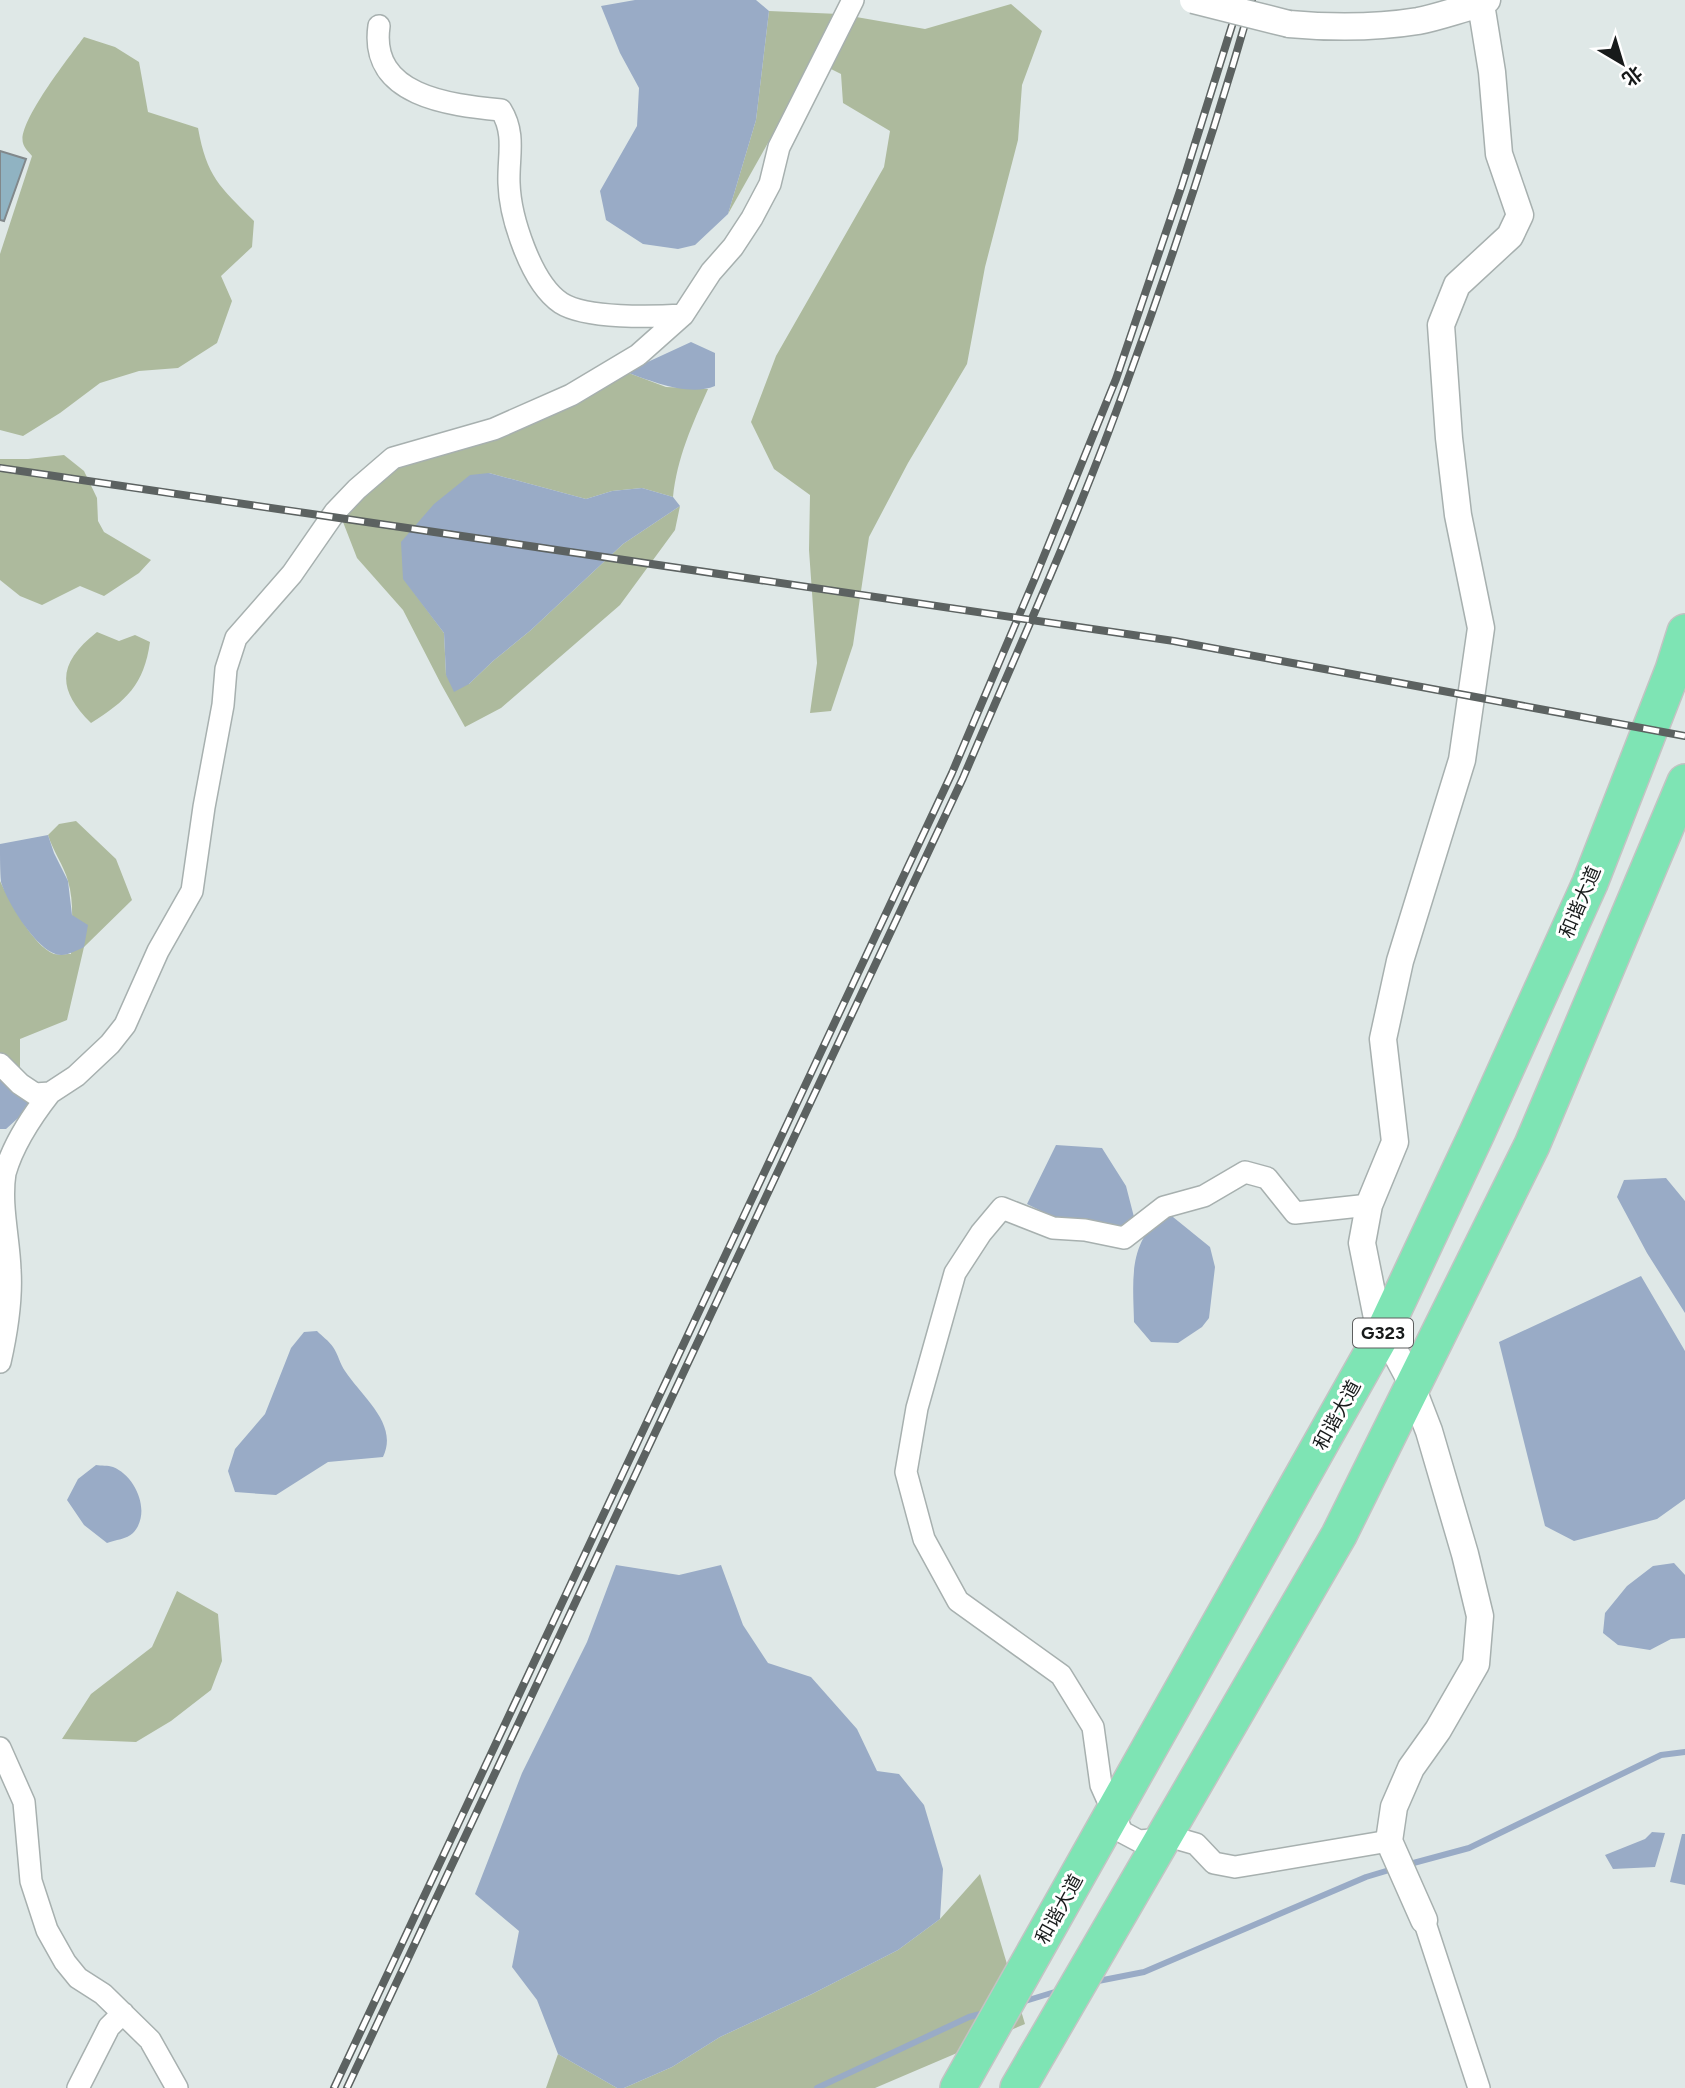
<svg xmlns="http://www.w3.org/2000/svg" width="1685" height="2088" font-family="Figtree,'Noto Sans SC',sans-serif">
	<rect width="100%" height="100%" fill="#dfe8e7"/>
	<path fill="#adba9d" d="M1011,4L1042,31L1022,85L1018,140L985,267L967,364L908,463L869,537L853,645L831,711L810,713L817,663L809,550L810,495L774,469L751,422L776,356L884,167L890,131L843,103L841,74L811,59L800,86L728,214L756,120L769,11L839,14L925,29Z
		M84,37L115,47L139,62L148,112L198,128C207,177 219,186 254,221L252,247L221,276L232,301L217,343L178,368L139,371L100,383L60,413L23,436L0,430V254L32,156C29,152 24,148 23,143C17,123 70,56 84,37Z
		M626,372L666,387L708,389C692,425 677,458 673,497L642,488L612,491L586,499L489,473L404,579L444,633L446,675L469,684L493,661L531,630L623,544L680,506L675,530L620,605L501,708L465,727L441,684L403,610L357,558L343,522L358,498L398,468L497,437Z
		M64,455L84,471L97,498L98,521L104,532L151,560L139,573L104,596L80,586L42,605L20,596L0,580V459H28Z
		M97,632L119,641L135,635L150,642C144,685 126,701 91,723C55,688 59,662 97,632Z
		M76,821L116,859L132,900L84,947L67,1020L20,1039V1084L0,1064V881C9,900 33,946 54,954C58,955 66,954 71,954C71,931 75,904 68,881C64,866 53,851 48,835L59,824Z
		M177,1591L218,1614L222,1661L211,1690L171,1721L136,1742L62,1739L91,1694L152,1647Z
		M980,1874L1025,2024L875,2088H624L672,2067L720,2037L812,1994L898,1950L940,1919Z
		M558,2054L617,2088H546Z"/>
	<path fill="#99abc6" d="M635,0H756L769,11L756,120L728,214L695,245L678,249L643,244L606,220L600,191L637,126L639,88L620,53L601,6Z
		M691,342L715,353V386C689,397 651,381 626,372Z
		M489,473L586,499L612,491L642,488L673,497L680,506L623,544L531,630L493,661L469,684L454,692L446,675L444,633L403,579L401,542L434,504L470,475Z
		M48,835L54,853L68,881L72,915L88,925L84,947C74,952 63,958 53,953C33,944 7,902 1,882C0,871 0,855 0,844Z
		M0,1064L29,1102L27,1110L6,1129H0Z
		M1056,1145L1102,1148L1126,1186L1134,1217L1120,1229L1057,1219L1027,1204Z
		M1666,1178L1685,1201V1313L1647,1253L1617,1197L1624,1180Z
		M1163,1215L1173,1217L1210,1247L1215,1267L1209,1318L1202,1327L1178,1343L1151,1342L1134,1322C1133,1279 1128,1244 1163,1215Z
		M1641,1276L1685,1351V1499L1657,1519L1574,1541L1545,1526L1499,1342Z
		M317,1331C322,1336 329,1341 333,1347C338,1354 340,1364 345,1371C362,1397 399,1424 383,1457L328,1462L276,1495L235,1492L228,1471L235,1449L265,1414L291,1348L304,1332Z
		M96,1465C101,1466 108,1465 113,1467C136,1476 152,1513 133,1533C127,1539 115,1540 107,1543L84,1525L67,1500L78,1479Z
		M1674,1563L1685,1575V1638L1671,1639L1650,1650L1618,1645L1603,1633L1605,1613L1627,1586L1653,1566Z
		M616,1565L679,1575L721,1565L743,1625L768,1663L811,1677L857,1729L877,1771L899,1774L924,1805L943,1869L940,1919L898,1950L812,1994L720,2037L672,2067L624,2088H617L558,2054L537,2000L512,1967L519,1931L475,1894L522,1773L587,1642Z
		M1652,1832L1665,1833L1655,1867L1613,1869L1605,1855L1645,1839Z
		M1682,1834H1685V1885L1670,1882Z"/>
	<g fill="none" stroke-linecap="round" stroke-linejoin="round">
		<path stroke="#99abc6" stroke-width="6" d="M1406,1865L1469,1848L1661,1755L1685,1752
			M1093,1982L1144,1972L1366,1877L1396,1868
			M1022,2002L1058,1991
			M817,2088L969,2017L988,2012"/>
	</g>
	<path fill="#90b3c2" stroke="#81888b" stroke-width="2" d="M0,151L26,159L4,221L0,220Z"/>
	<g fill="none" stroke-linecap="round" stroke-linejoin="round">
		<defs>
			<path id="minor" d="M379,26C369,96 449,105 501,110C516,134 508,157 509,183C510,217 531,283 561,303C586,319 653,317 683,315
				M0,1064L20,1084L35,1094L50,1093L76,1076L110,1044L125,1025L158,951L192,891L204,807L223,705L226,669L236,638L292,574L335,512L357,489L393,458L494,429L571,395L638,355L683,315L711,272L733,247L752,218L770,184L779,147L853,0
				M1369,1205L1295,1213L1267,1178L1245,1172L1204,1196L1164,1207L1124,1238L1085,1230L1053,1228L1002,1208L981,1233L955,1273L917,1408L906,1472L924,1539L958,1601L1061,1675L1093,1727L1101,1785L1122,1832L1139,1841L1175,1838L1196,1844L1214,1863L1235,1867L1389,1841
				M0,1362C7,1331 12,1301 10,1270C9,1238 0,1205 5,1173C13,1145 32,1116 50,1093
				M0,1748L24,1802L31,1881L47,1930L65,1962L78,1978L103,1994L150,2040L177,2088
				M1424,1920L1479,2088
				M78,2088L109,2027L123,2013"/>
			<path id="tertiary" d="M1289,24C1333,28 1375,28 1418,21C1439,17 1460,9 1481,4L1487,0
				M1424,1920L1389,1841L1394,1807L1411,1768L1438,1730L1476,1664L1480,1616L1465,1554L1429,1431L1407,1374L1377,1318L1362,1243L1369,1205L1395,1142L1383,1039L1400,961L1462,760L1481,628L1458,515L1449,438L1441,325L1457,285L1510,236L1520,215L1499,154L1492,72L1481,4"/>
			<path id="trunk" d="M958,2088L1384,1331L1477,1133L1590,883L1673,670L1685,632
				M1018,2088L1339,1535L1532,1145L1685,782"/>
		</defs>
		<use href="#minor" stroke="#a7b0af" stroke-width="24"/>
		<use href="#tertiary" stroke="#a7b0af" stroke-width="29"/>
		<use href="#trunk" stroke="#c3c3c3" stroke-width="38"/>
		<use href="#minor" stroke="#fff" stroke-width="21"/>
		<use href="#tertiary" stroke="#fff" stroke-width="26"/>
		<use href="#trunk" stroke="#7ee4b4" stroke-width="35"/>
		<defs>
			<path id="rail" d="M0,468L1174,641L1685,736
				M334,2088L952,773L1035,578L1116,379L1182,185L1240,0
				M347,2088L963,778C1019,647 1079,516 1127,382C1173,257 1215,129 1252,0"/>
		</defs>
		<use href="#rail" stroke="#5c6261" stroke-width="8"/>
		<use href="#rail" stroke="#fff" stroke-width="5" stroke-dasharray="16" stroke-linecap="butt"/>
		<defs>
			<path id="tertiary-bridge" d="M1193,0L1289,24"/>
		</defs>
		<use href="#tertiary-bridge" stroke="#a7b0af" stroke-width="29" stroke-linecap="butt"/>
		<use href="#tertiary-bridge" stroke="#fff" stroke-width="26"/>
	</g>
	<g text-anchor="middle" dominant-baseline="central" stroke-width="6" stroke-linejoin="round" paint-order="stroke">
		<rect fill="#fff" stroke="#5d5f5f" stroke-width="2" x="1353" y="1318.5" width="60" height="29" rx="5"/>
		<g font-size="18" font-weight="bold" fill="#171a1a">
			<text x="1383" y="1333">G323</text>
		</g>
		<g font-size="19" fill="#171a1a" stroke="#fff">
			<text transform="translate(1580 902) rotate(-67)">和谐大道</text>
			<text transform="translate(1337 1415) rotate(-61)">和谐大道</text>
			<text transform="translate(1059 1909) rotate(-61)">和谐大道</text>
		</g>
	</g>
	<g transform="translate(1622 63) rotate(142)" stroke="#ffffff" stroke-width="5" paint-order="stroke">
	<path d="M0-5L12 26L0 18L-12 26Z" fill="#171a1a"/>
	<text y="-10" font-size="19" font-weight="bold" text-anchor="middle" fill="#171a1a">北</text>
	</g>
</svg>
